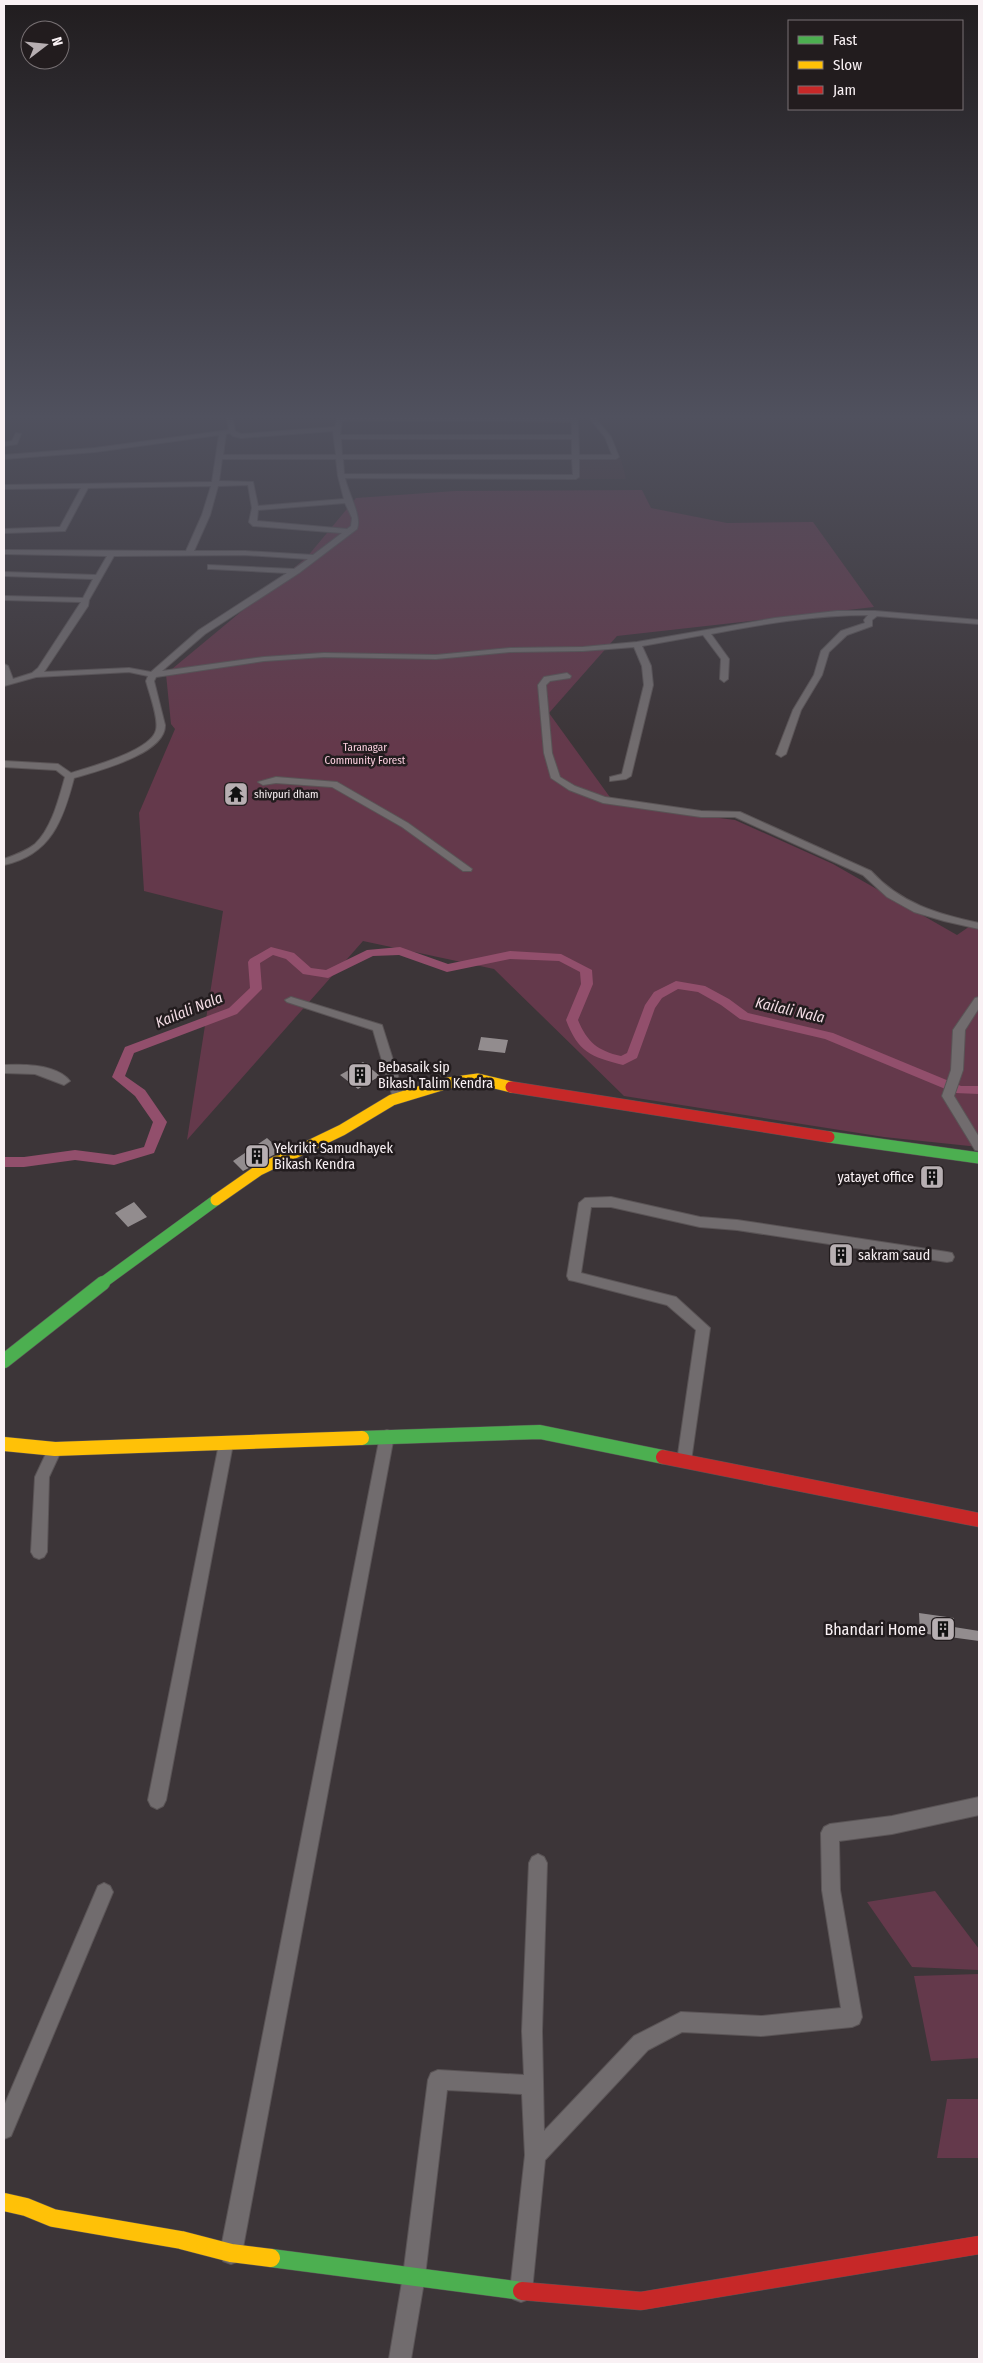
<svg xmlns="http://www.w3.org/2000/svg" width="983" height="2363" font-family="'Fira Sans Condensed',sans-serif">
	<rect width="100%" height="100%" fill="#3c3538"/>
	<path fill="#48373d" d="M578,458L621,459L626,479H578Z"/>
	<path fill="#64394b" d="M642,490L651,508L727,523L813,522L874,607L617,636L549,713L612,800L658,810L735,820L833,864L957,935L973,924L979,923V1147L884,1137L624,1096L494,969L363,941L187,1140L223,911L144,891L139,813L175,729L171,724L166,674L307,557L356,498L455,491Z
		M935,1891L979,1949V1970L912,1967L867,1902Z
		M979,1974V2058L931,2061L914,1976Z
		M947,2099H979V2158H937Z"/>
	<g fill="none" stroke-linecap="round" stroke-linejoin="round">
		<path fill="#924f6c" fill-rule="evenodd" d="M271,947L294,953L311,968L326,970L367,950L400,947L448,964L510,951L561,954L592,970L593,984L578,1020C587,1042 598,1051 621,1056L627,1053L645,1005L654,992L676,981L705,986L729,999L748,1013L833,1033L961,1086H979V1094L955,1093L825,1039L740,1019L721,1005L698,992L678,989L662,998L655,1008L637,1058L623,1065C591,1057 578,1052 566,1020L581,984L580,972L559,961L510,959L447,972L399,955L373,956L328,978L303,974L286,959L273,955L260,963L262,989L237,1014L134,1053L125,1076L145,1090L167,1122L154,1153L114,1165L75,1160L24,1167H4V1157H24L75,1150L114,1155L144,1147L153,1122L135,1096L112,1077L125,1047L229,1008L250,988L248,962L250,959Z"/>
	</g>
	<path fill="#928c8e" d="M481,1037L508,1040L505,1053L478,1050Z
		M363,1062L380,1076L358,1089L340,1075Z
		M267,1138L281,1151L243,1171L233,1161Z
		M134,1202L147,1217L128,1227L115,1213Z
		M833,1247L851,1252L848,1262L830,1258Z
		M919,1613L954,1618V1627L979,1631V1641L920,1633Z"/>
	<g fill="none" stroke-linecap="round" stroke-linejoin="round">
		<defs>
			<path id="street" d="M226,414H232L235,431L241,434L335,427L337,419L347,416L575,418L578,420L579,455H612L605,437L586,414H592L611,437L619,457L616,459H579V477L576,479L345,478C348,493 362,516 357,529L299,573L205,634L162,671L264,657L324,653L436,655L510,648L583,647L637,642L775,618L837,611H875L979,620V624L877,616L872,620V626L847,635L829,652L822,675L801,710L786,754L781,757L776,754L793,710L814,675L821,651L841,631L865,623L864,620L868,615C815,615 763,624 711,634L729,659L728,679L724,682L720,679L721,659L703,635L642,646L651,666L653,685L631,776L626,779L610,781V777L622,774L644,685L642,666L634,647L583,651L510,652L436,659L324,657L264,661L156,677L154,681L165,725C166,754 97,771 74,778C63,820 51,855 4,865V859C15,855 26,851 35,844C52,828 59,798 65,777L56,770L4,767V761L58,764L71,773C90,767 151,751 156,730C159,718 149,693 146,681L148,676L129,672L36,677L4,686L5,681L4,664L8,666L13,679L32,673L38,668L81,602L4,600V596L83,598L93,579L4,576V572L96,575L107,556L4,554V550L186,551L202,515L211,486L88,488L65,531L4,533V529L60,527L81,488L4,489V485L212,482L219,435L95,452L4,459V455L95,448L229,430ZM347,420L572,422V435H340L342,421ZM333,431L336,455H223L226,434L230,433L233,436L241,438ZM341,439H572V455H342ZM222,459H336L338,476L344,499L258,506L253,482L219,481ZM343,459H572L573,475L344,474ZM248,485L252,508L249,522L253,526L342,533L313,555L245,551H194L210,515L218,486ZM345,503L352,518L351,526L347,529L257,521L258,510ZM245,555L308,559L294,569L208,565V569H211L287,573L199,630L151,672L129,668L44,672L88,606L89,600L114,556Z
				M16,433L21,434L17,444L4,446V442L12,441Z
				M567,673L571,676L570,678L550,681L546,685L552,753L560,777L575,786L605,797L701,811L740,812L871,871C900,903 937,914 979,923V929L944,921L914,912L887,897L863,875L735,817H701L603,803L569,790L551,778L544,753L538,685L544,677Z
				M276,777L337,782L408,823L472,869L471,871H463L402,827L332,787L276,783L263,785L258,782Z
				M291,997L382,1025L405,1098L403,1101L399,1102L393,1098L373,1030L287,1002L285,1000Z
				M979,997V1008L965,1030L963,1070L954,1096L979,1137V1151L975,1150L942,1096L951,1070L953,1030L975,998Z
				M4,1065C23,1064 57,1064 70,1081L64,1085L35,1074L4,1073Z
				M611,1197L700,1217L737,1220L947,1252L952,1253L954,1257L952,1261L947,1262L737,1230L700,1227L611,1207H591L581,1273L676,1297L710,1328L691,1461L689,1465L684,1467L679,1465L677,1461L696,1330L667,1305L574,1281L569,1280L567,1276L579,1203L585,1198Z
				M387,1430L392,1432L394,1436L242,2253L239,2261L231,2264L223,2261L220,2253L380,1436L382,1432Z
				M226,1438L231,1440L233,1444L166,1800L163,1806L157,1809L151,1806L148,1800L219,1444L221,1440Z
				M55,1443L60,1445L62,1449L49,1477L47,1552L44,1557L39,1559L34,1557L31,1552L35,1477L50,1445Z
				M979,1797V1815L892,1834L839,1841L840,1890L862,2017L859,2024L852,2027L761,2036L682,2032L648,2050L545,2160L532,2291L529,2299L521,2302L513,2299L510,2291L525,2155L522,2094L447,2090L425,2276L411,2359H389L403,2276L428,2080L431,2073L438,2070L524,2075L522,2031L529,1863L532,1857L538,1854L544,1857L547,1863L542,2031L544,2131L634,2036L681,2012L761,2016L841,2008L822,1890L821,1833L824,1827L830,1824L892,1816Z
				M104,1883L110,1886L113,1892L11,2136L4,2139V2106L98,1886Z"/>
			<path id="fast-far3" d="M4,415L15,414"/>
			<path id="fast-far2" d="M829,1137L979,1158
				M101,1284L216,1200"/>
			<path id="fast-far1" d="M4,1361L103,1283
				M362,1438L540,1432L663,1457"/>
			<path id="fast" d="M271,2258L522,2291"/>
			<path id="slow-far2" d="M216,1200L259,1170L342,1130L392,1100L448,1083L478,1079L511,1087"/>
			<path id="slow-far1" d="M4,1444L55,1449L362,1438"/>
			<path id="slow" d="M4,2202L26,2207L53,2218L181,2240L231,2253L271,2258"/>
			<path id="jam-far2" d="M511,1087L829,1137"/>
			<path id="jam-far1" d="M663,1457L979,1520"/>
			<path id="jam" d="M522,2291L641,2301L979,2245"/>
		</defs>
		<use href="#street" stroke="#5a5456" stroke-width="2"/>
		<use href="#fast-far3" stroke="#5a5456" stroke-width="7"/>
		<use href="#fast-far2" stroke="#5a5456" stroke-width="12"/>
		<use href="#fast-far1" stroke="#5a5456" stroke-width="15"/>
		<use href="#fast" stroke="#5a5456" stroke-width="19"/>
		<use href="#slow-far2" stroke="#5a5456" stroke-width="12"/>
		<use href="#slow-far1" stroke="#5a5456" stroke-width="15"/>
		<use href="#slow" stroke="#5a5456" stroke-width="19"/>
		<use href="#jam-far2" stroke="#5a5456" stroke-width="12"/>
		<use href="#jam-far1" stroke="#5a5456" stroke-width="15"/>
		<use href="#jam" stroke="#5a5456" stroke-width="19"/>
		<use href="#street" fill="#716c6e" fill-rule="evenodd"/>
		<use href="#fast-far3" stroke="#4caf50" stroke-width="6"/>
		<use href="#fast-far2" stroke="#4caf50" stroke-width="11"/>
		<use href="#fast-far1" stroke="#4caf50" stroke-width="14"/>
		<use href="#fast" stroke="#4caf50" stroke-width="18"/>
		<use href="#slow-far2" stroke="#ffc107" stroke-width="11"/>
		<use href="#slow-far1" stroke="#ffc107" stroke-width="14"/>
		<use href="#slow" stroke="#ffc107" stroke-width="18"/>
		<use href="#jam-far2" stroke="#c62828" stroke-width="11"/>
		<use href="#jam-far1" stroke="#c62828" stroke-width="14"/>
		<use href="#jam" stroke="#c62828" stroke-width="18"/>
	</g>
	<linearGradient id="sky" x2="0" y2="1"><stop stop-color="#211d1f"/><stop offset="0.56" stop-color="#50515e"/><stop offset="1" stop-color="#50515e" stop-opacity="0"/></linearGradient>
	<rect width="983" height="744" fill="url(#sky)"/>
	<defs>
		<symbol id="temple-square" viewBox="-11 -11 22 22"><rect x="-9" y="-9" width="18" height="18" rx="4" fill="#b7afb2" stroke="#221c1e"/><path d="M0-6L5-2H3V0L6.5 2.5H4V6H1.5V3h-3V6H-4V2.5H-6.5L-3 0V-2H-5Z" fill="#111"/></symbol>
		<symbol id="building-square" viewBox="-11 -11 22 22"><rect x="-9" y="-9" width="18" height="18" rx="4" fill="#b7afb2" stroke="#221c1e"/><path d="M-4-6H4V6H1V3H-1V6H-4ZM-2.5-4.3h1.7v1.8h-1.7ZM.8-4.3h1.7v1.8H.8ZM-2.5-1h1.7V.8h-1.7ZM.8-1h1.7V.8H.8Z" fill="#111"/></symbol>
	</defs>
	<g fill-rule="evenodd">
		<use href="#temple-square" x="222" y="780" width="28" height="28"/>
		<use href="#building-square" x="346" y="1061" width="28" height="28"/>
		<use href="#building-square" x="243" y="1142" width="28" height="28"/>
		<use href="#building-square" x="918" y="1163" width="28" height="28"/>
		<use href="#building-square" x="827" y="1241" width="28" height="28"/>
		<use href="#building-square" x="929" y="1615" width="28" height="28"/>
	</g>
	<g text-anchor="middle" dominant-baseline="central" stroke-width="5" stroke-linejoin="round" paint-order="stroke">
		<g font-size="11" fill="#facede" stroke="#221c1e">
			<text x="365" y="747">Taranagar<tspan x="365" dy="13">Community Forest</tspan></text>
		</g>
		<g font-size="11" fill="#f9f1f4" stroke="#221c1e" text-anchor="start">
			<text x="254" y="794">shivpuri dham</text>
		</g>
		<g font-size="14" fill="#f9f1f4" stroke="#221c1e" text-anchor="start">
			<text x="378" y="1067">Bebasaik sip<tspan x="378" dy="16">Bikash Talim Kendra</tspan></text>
			<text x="274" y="1148">Yekrikit Samudhayek<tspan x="274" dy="16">Bikash Kendra</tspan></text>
			<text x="914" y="1177" text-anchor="end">yatayet office</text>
			<text x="858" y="1255">sakram saud</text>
		</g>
		<g font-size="15" font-style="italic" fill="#f4dde5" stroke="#221c1e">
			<text transform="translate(189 1010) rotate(-22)">Kailali Nala</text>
			<text transform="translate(790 1010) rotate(13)">Kailali Nala</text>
		</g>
		<g font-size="16" fill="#f9f1f4" stroke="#221c1e" text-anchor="end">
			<text x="926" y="1629">Bhandari Home</text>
		</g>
	</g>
	<rect width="983" height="2363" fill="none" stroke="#f9f1f4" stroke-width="10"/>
	<rect x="788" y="20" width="175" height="90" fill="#221c1e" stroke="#787174"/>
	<rect x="798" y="36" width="25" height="8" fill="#4caf50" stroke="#787174"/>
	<text x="833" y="45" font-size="15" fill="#f9f1f4">Fast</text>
	<rect x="798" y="61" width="25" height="8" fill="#ffc107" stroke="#787174"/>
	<text x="833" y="70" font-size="15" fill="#f9f1f4">Slow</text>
	<rect x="798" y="86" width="25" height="8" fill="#c62828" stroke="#787174"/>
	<text x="833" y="95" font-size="15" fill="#f9f1f4">Jam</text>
	<g transform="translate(45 45) rotate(74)"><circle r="24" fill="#221c1e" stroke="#787174"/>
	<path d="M0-4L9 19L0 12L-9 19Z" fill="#b7afb2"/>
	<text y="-8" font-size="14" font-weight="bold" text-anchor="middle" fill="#f9f1f4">N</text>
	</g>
</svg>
